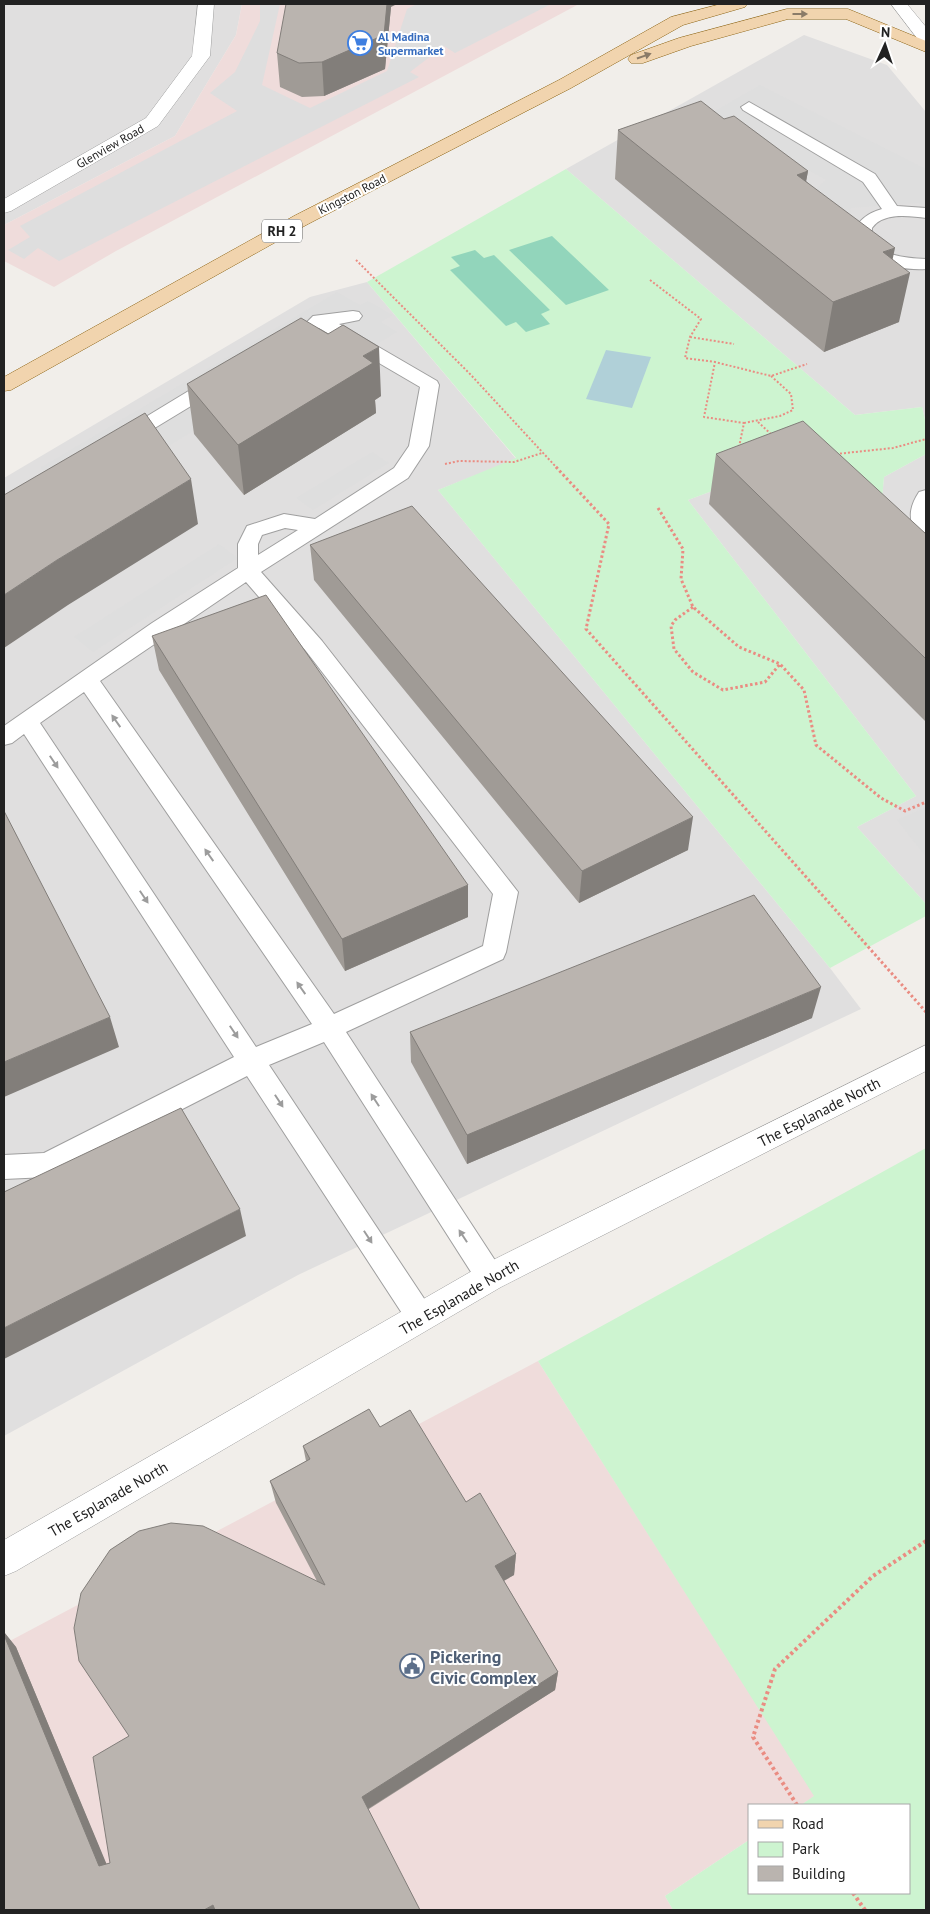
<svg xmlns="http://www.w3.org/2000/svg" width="930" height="1914" font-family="'PT Sans',sans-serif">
	<rect width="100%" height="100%" fill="#f1eeea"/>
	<path fill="#e0dfdf" d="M4,4H242L236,35L175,136L4,225Z
		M804,35L887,65L926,112V424L922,407L855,415L566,169Z
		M367,282L516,459L438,490L830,968L861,1009L298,1275L4,1436V478L310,297Z
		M926,454V904L857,827L916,796L688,500L806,456L879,531L884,477Z"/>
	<path fill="#efdcdb" d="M242,4H579L116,251L54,287L4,261V225L175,136L236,35Z
		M538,1361L815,1796L801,1805H749V1840L665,1896L673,1910H4V1644Z"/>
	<path fill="#cdf4d0" d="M566,169L855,415L922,407L926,424V454L884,477L879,532L806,456L688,500L916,796L857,827L926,904V916L830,968L438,490L516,458L367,282Z
		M926,1148V1910H673L665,1896L749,1840V1893H909V1805H801L814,1796L538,1361Z"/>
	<path fill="#92d5bb" d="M552,236L609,290L566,305L509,250Z
		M475,250L484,258L494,255L550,310L541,314L550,324L526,332L516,322L506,326L450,270L460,266L451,257Z"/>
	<path fill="#dedede" d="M260,4H280L262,85L310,108L387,71L407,9L417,4H551L455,53L444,46L410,72L419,77L59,261L38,248L24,259L8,250L30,237L20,226L237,111L210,93L235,72L260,21Z
		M760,85L926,169V206L919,203L851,208L845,238L793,209L826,180L708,115Z
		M337,292L360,305L368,301L393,315L381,322L397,332L374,346L353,334L83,498L40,468Z
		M372,452L389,463L313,510L296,498Z
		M219,544L238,558L93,652L74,637Z
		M926,807V857L897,820Z"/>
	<path fill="#b0d0d8" d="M606,350L651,357L632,408L586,399Z"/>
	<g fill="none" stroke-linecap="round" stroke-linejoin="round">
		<defs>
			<path id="service" d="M749,102L875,174L897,206L926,208V218C910,216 883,212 872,228C869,256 905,258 926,259V269C909,270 889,267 873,259C841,243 853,217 882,209L863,182L743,110L741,107Z
				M353,311L359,312L362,316L359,320L339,324L437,381L439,385L429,446L408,478L261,572L322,641L518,892L506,952L503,959L346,1032L500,1268L504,1277L500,1286L490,1290L480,1286L324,1042L269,1065L431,1309L435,1318L431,1327L421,1331L411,1327L247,1076L57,1173L47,1177L4,1179V1155L44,1153L234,1057L24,734L12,743L4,745V726L152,623L238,568V544L247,526L284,514L315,519L394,468L409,446L420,387L319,328L309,327L306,323L313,316ZM285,528L298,530L258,555V544L262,535ZM246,582L306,651L493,894L483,946L334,1014L100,681ZM84,692L312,1024L256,1047L40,723Z
				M217,376L224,378L226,382L224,386L130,443L123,445L116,443L113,439L116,435L210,378Z
				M926,490V540L919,538C908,521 908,509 919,492Z"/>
			<path id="minor" d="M198,4H214L210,56L158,126L11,211L4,213V199L146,118L192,56Z
				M926,1045V1071L501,1287L16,1571L4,1576V1540L479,1267Z"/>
			<path id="tertiary" d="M891,4H907L926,27V43L920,42Z"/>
			<path id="primary" d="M721,4H747L745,7L683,25L571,88L308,224L11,390L4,391V377L294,216L559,80L671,17Z
				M787,9H848L926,41V52L846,19H788L691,46L643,63H631L628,59L631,55L679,38Z"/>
		</defs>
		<use href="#service" stroke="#9f9f9f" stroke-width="2"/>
		<use href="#minor" stroke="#9f9f9f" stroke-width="1"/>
		<use href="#tertiary" stroke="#9f9f9f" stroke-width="1"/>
		<use href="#primary" stroke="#8c6313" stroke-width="1"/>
		<path stroke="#ea8c82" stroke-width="2" stroke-dasharray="2 2" stroke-linecap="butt" d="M356,260L470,374L557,468
			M650,280L701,319L690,337L685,358L715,362
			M690,337L734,344
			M758,422L772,435
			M744,423L780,416L793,410L791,394L771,376
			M739,447L744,423L704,417L715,362L771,376L807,364
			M836,454L893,448L926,439
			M445,464L459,461L514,462L542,453"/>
		<path stroke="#ea8c82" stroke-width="3" stroke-dasharray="2.5 2.5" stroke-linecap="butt" d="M556,467L609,524L586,629L926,1012
			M658,508L683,549L681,579L693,607L739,647L780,664L804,690L816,745L881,798L905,811L926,802
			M693,607L675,620L671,626L674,649L693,672L723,690L765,682L780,664"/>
		<path stroke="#ea8c82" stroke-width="4" stroke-dasharray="3 3" stroke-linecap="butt" d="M797,1805L753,1737L775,1669L873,1576L926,1541
			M853,1893L865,1910"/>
		<use href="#service" fill="#fff" fill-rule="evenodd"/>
		<use href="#minor" fill="#fff" fill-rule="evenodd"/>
		<use href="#tertiary" fill="#fff" fill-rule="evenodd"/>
		<use href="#primary" fill="#f1d4ae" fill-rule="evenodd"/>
	</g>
	<path fill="#a09b96" d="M391,7L385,69L324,96L302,97L280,87L277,53Z
		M724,119L808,171L806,181L892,259L899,322L824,352L615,179L618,130Z
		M187,384L381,396L375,400L376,413L244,495L194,434Z
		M716,454L926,534V722L709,504Z
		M310,545L688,850L579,903L314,580Z
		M152,636L468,917L345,971L159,670Z
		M812,1018L467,1164L411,1062L410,1032Z
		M380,1427L466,1502L516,1554L514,1575L504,1581L558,1672L555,1690L369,1809L4,1910V1632L16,1647L106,1864L110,1863L129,1736L317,1581L276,1503L270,1481L306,1461L303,1446Z"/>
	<path fill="#827e7a" d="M387,4H397L391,7L385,69L324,96L322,62Z
		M808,171L799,220L797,175Z
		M895,248L888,281L910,273L899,322L824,352L833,302L883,252Z
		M379,347L381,396L375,400L376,413L244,495L238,445L363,356Z
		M191,479L198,524L68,605L4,648V595L57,560Z
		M693,817L688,850L579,903L582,871Z
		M468,885V917L345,971L342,939Z
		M821,987L812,1018L467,1164V1135Z
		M110,1017L119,1047L4,1097V1062Z
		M240,1209L246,1236L4,1359V1328Z
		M516,1554L514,1575L494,1586L495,1566Z
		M4,1632L16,1647L112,1877L99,1866L4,1635Z
		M558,1672L555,1690L366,1810L362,1797Z
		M213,1905L217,1910H204Z"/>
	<path fill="#bab4af" stroke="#827e7a" d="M286,4H387L384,35L322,62L299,63L277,53Z
		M701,101L724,119L734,116L808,171L797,175L895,248L883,252L910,273L833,302L618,130Z
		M301,318L328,334L343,325L379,347L363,356L373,363L238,445L187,384Z
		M145,413L191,479L57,560L4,595V495Z
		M803,421L926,534V659L716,454Z
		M412,506L693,817L582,871L310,545Z
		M266,595L468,885L342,939L152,636Z
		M4,811L110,1017L4,1062Z
		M754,895L821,987L467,1135L410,1032Z
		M181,1108L240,1209L4,1328V1192Z
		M369,1409L380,1427L410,1410L466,1502L480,1493L516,1554L495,1566L558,1672L362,1797L420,1910H215L213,1905L204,1910H4V1635L99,1866L110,1863L93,1757L129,1736L79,1661L74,1628L81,1593L110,1550L139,1531L171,1523L203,1526L325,1585L270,1481L310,1459L303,1446Z"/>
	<defs><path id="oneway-solid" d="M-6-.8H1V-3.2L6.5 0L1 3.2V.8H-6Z" transform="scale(1.25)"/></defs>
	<g fill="#8a7b68">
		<use href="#oneway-solid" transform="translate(800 14)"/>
		<use href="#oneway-solid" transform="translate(644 56) rotate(-19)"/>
	</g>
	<g fill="#9c9c9c">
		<use href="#oneway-solid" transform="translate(116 721) rotate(-125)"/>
		<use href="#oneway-solid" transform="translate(54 762) rotate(56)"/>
		<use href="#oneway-solid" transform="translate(209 855) rotate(-125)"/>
		<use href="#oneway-solid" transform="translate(144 897) rotate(56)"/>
		<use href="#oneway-solid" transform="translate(301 988) rotate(-125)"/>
		<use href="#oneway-solid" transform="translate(234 1032) rotate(56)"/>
		<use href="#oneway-solid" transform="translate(375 1100) rotate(-123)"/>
		<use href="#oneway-solid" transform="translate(279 1101) rotate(57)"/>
		<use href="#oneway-solid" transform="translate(463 1236) rotate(-123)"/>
		<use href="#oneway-solid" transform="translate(368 1237) rotate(57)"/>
	</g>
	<defs>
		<symbol id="supermarket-ring" viewBox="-11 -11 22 22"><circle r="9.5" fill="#fff" stroke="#3f7fe0" stroke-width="1.5"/><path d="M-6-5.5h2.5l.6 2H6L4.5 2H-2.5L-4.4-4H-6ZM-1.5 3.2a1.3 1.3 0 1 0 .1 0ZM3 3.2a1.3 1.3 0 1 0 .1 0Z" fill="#3f7fe0"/></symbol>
		<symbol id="civic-ring" viewBox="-11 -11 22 22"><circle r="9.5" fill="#fff" stroke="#5c6f8a" stroke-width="1.5"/><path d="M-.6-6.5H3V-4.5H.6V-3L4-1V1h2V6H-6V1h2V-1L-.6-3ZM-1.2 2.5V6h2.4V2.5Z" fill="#5c6f8a"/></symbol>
	</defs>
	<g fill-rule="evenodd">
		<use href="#supermarket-ring" x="346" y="29" width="28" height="28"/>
		<use href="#civic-ring" x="398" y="1652" width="28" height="28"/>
	</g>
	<g text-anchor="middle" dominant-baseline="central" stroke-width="4" stroke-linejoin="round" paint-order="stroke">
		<g font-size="12" font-weight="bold" fill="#366cbe" stroke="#fff" text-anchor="start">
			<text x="378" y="36">Al Madina<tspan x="378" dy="14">Supermarket</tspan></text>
		</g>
		<g font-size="12" fill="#222" stroke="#fff">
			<text transform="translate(110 146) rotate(-30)">Glenview Road</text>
			<text transform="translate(352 194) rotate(-27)">Kingston Road</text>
		</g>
		<rect fill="#fff" stroke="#646464" stroke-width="1" x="262" y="219.5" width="40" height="23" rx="4"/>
		<g font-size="14" font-weight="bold" fill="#222">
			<text x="282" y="231">RH 2</text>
		</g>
		<g font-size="15" fill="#222" stroke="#fff">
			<text transform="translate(819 1112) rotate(-27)">The Esplanade North</text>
			<text transform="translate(459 1297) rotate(-30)">The Esplanade North</text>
			<text transform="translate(108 1499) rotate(-30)">The Esplanade North</text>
		</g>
		<g font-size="18" font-weight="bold" fill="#4e5e75" stroke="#fff" text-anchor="start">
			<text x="430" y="1656">Pickering<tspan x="430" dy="21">Civic Complex</tspan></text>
		</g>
	</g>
	<rect width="930" height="1914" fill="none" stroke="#222222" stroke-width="10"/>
	<rect x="748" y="1804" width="162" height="90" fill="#ffffff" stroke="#a7a7a7"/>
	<rect x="758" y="1820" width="25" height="8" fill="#f1d4ae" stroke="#a7a7a7"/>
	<text x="792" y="1829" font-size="15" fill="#222222">Road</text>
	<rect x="758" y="1842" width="25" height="15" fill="#cdf4d0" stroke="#a7a7a7"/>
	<text x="792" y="1854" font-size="15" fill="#222222">Park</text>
	<rect x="758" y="1866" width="25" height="15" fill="#bab4af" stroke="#a7a7a7"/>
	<text x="792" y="1879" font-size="15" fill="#222222">Building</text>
	<g transform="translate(885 45) rotate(3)" stroke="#ffffff" stroke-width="4" paint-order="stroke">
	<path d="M0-4L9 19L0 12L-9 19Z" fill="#222222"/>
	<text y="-8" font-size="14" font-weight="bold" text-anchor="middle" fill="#222222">N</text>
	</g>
</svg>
